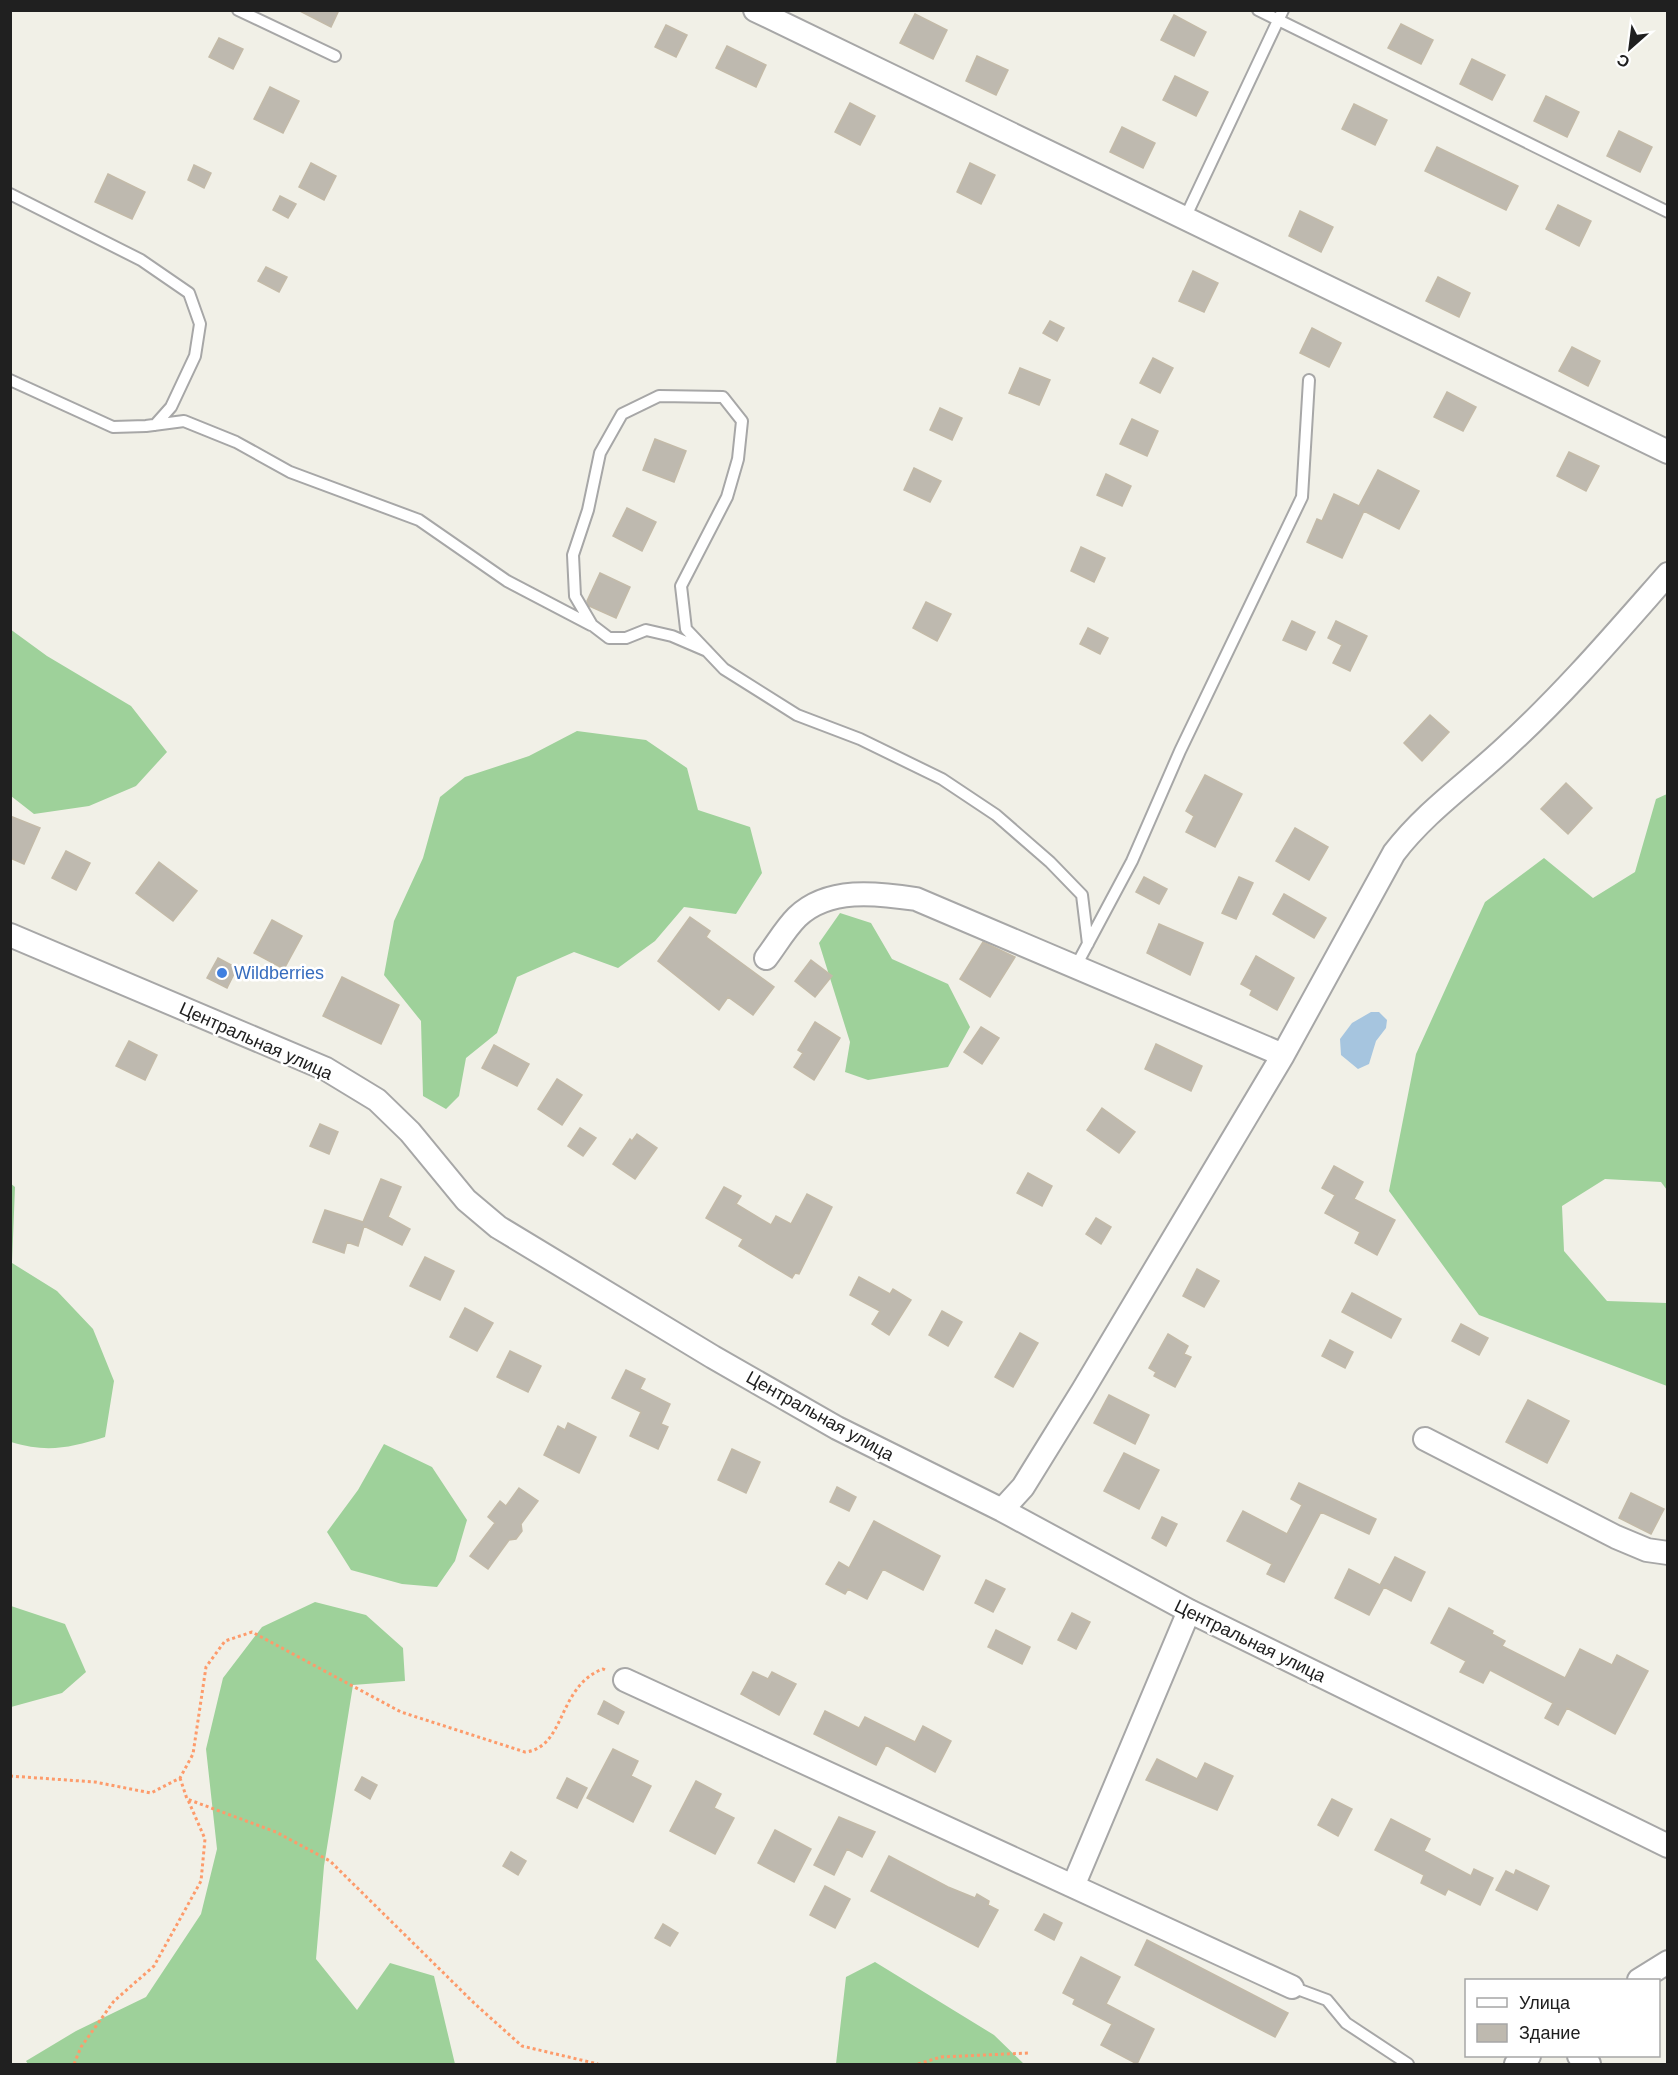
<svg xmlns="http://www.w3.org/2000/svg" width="1678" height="2075" font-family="Helvetica,sans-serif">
	<rect width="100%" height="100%" fill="#f1f0e7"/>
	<path fill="#9ed19a" d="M10,629L47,656L131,706L167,752L136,786L89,806L34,814L11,796Z
		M577,731L646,740L687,768L698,810L750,827L762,873L736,914L684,907L655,941L618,968L574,952L517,977L497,1033L466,1058L459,1096L446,1109L423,1096L421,1021L384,975L394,921L423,858L440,797L465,777L529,756Z
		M1667,794V1190L1661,1182L1605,1179L1562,1206L1564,1251L1607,1301L1667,1303V1386L1479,1315L1389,1191L1416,1054L1485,902L1544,858L1593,898L1635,872L1656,799Z
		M840,913L871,923L892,959L948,984L970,1027L948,1067L868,1080L845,1072L850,1042L819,943Z
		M10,1183L15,1187L12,1263L57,1291L93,1329L114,1381L105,1437C69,1448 47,1453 11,1442Z
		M384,1444L432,1467L467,1520L455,1561L437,1587L402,1584L351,1570L327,1532L358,1490Z
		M315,1602L366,1615L403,1648L405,1681L353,1685L324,1866L316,1959L357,2010L390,1963L434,1976L455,2064H28L26,2061L76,2031L146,1997L201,1914L217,1849L206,1749L223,1678L262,1627Z
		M11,1606L65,1624L86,1672L62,1693L11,1707Z
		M875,1962L994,2035L1024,2064H836L846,1977Z"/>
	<path fill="#a6c5df" d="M1371,1012H1379L1387,1020L1386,1028L1376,1041L1369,1064L1358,1069L1341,1055L1340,1039L1352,1023Z"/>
	<path fill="#beb9af" stroke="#c3baa8" stroke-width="1.5" d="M298,10H339L331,27Z
		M915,14L947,30L933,59L900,43Z
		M1174,15L1206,32L1194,56L1161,40Z
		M1401,24L1433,40L1421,64L1388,48Z
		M666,25L687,35L676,57L655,47Z
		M219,38L243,49L233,69L209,57Z
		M727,46L766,65L756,87L716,68Z
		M977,56L1008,70L996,95L966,81Z
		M1472,59L1505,75L1492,100L1460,84Z
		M1175,76L1208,92L1196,116L1163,100Z
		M270,87L299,101L283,133L254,119Z
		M1546,96L1579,112L1567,137L1534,121Z
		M850,103L875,116L860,145L835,132Z
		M1354,104L1387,120L1375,145L1342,129Z
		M1122,127L1155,143L1143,168L1110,152Z
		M1619,131L1652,147L1640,172L1607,156Z
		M1437,147L1518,186L1506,210L1425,171Z
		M311,163L336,176L324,200L299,187Z
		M970,163L995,175L981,204L957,192Z
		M194,165L211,173L204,188L188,180Z
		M108,174L145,192L132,219L95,202Z
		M280,196L296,204L288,218L273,210Z
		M1558,205L1591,221L1579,246L1546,229Z
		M1300,211L1333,227L1321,252L1289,236Z
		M266,267L287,277L279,292L258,281Z
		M1193,271L1218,283L1204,312L1179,301Z
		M1438,277L1470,293L1459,317L1426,301Z
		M1050,321L1064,328L1057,341L1043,333Z
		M1312,328L1341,343L1329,367L1300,353Z
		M1572,347L1600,361L1588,386L1559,371Z
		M1153,358L1173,368L1160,393L1140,383Z
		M1020,368L1050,380L1039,405L1009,393Z
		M1447,392L1476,407L1463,431L1434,417Z
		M940,408L962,418L952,440L930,430Z
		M1132,419L1158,431L1147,456L1120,444Z
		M655,439L686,451L674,482L643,470Z
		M1569,452L1599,466L1586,491L1557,476Z
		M914,468L941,481L930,502L904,490Z
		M1378,470L1419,491L1399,529L1364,511L1342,558L1307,542L1317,519L1322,521L1334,494L1359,506Z
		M1106,474L1131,486L1122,506L1097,495Z
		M627,508L656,522L642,551L613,536Z
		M1081,547L1105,558L1094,582L1071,571Z
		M600,573L630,587L616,618L589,606L587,601Z
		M926,602L951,614L937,641L913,628Z
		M1292,621L1315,632L1306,650L1283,640Z
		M1336,621L1367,636L1350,671L1333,663L1342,645L1328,638Z
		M1088,628L1108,638L1100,654L1080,644Z
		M1430,715L1449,732L1422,761L1404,743Z
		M1205,775L1242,794L1215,847L1186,832L1194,816L1186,811Z
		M1566,783L1592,808L1568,834L1541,809Z
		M10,816L40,828L24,864L10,858Z
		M1295,828L1328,847L1309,880L1276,861Z
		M66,851L90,863L76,890L52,878Z
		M159,862L197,891L173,921L136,893Z
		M1144,877L1167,889L1159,904L1136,892Z
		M1239,877L1253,883L1236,919L1222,913Z
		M1284,894L1326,918L1314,938L1273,914Z
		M690,917L710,931L706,937L774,987L753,1015L728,997L719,1010L658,961Z
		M272,920L302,936L284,969L254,953Z
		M1159,924L1203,943L1190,975L1147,953Z
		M983,942L1015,957L990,997L960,979Z
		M1256,956L1294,978L1277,1010L1250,995L1252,990L1241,984Z
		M218,958L237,968L227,988L207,978Z
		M811,960L832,976L815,997L795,981Z
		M342,977L399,1005L381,1044L323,1016Z
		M815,1022L840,1038L814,1080L794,1067L803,1053L798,1050Z
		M981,1027L999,1038L982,1064L964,1052Z
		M129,1041L157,1055L145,1080L116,1066Z
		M1156,1044L1202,1066L1191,1091L1145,1069Z
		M494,1045L529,1064L517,1086L482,1068Z
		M557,1079L582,1095L562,1125L538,1109Z
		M1102,1108L1135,1132L1119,1153L1087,1130Z
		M320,1124L338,1132L329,1154L310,1146Z
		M580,1128L596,1138L583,1156L568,1146Z
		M637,1134L657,1148L635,1179L613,1164L630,1139L632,1141Z
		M1334,1166L1363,1182L1354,1199L1395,1220L1377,1255L1355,1243L1360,1232L1325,1213L1335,1195L1322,1188Z
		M1028,1173L1052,1186L1042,1206L1017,1193Z
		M381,1179L401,1187L388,1217L410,1229L402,1245L364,1226L358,1246L347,1242L344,1253L313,1242L325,1210L363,1222Z
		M724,1187L741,1196L736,1204L771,1225L776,1216L791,1224L807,1194L832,1207L799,1274L795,1273L792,1278L767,1263L739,1246L743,1239L706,1218Z
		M1096,1218L1111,1227L1101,1244L1086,1234Z
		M425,1257L454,1271L440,1300L410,1286Z
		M1197,1269L1219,1281L1204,1307L1183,1296Z
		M859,1277L890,1294L893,1289L911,1300L889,1335L872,1324L880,1311L850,1295Z
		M1352,1293L1401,1319L1391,1338L1342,1312Z
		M465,1308L493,1323L477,1351L450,1337Z
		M942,1311L962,1322L948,1346L929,1335Z
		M1461,1324L1488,1338L1479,1355L1452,1341Z
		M1020,1333L1038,1343L1013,1387L995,1377Z
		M1168,1334L1188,1346L1184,1354L1191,1357L1175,1387L1154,1376L1156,1372L1149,1368Z
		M1330,1340L1353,1352L1345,1368L1322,1356Z
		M510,1351L541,1366L528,1392L497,1377Z
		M626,1370L645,1379L640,1389L670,1404L661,1424L668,1427L658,1449L630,1436L641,1412L612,1398Z
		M1109,1395L1149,1415L1135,1444L1094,1423Z
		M1528,1400L1569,1421L1547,1463L1506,1442Z
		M568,1423L596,1437L579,1473L544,1455L558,1426L565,1430Z
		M732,1449L760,1462L746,1493L718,1480Z
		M1124,1453L1159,1470L1139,1509L1104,1491Z
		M1299,1483L1376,1519L1369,1534L1321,1512L1284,1582L1267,1574L1272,1564L1227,1541L1243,1511L1287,1534L1302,1505L1291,1499Z
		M837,1487L856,1497L849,1511L830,1502Z
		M519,1488L538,1501L521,1524L522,1531L516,1539L509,1540L488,1569L470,1556L495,1523L488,1517L500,1501L506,1506Z
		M1631,1493L1664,1509L1651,1534L1619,1518Z
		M1162,1517L1177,1524L1166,1546L1152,1538Z
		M874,1521L940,1556L923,1590L883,1569L867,1599L848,1589L845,1594L826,1584L839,1562L849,1568Z
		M1395,1557L1425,1572L1411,1601L1384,1587L1369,1615L1335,1598L1349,1569L1380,1585Z
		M986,1580L1005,1589L993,1612L975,1603Z
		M1449,1608L1493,1631L1492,1634L1505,1641L1502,1646L1565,1678L1580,1649L1612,1665L1617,1655L1648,1671L1615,1734L1567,1708L1558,1725L1545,1718L1553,1703L1490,1670L1483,1683L1460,1672L1466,1661L1431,1643Z
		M1072,1613L1090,1622L1076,1649L1058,1640Z
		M996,1630L1030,1647L1022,1664L988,1647Z
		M753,1672L768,1679L772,1672L796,1684L779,1715L741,1694Z
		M604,1701L624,1712L618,1724L598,1714Z
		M825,1711L859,1728L865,1717L915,1742L923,1726L951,1741L935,1772L886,1745L876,1765L814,1734Z
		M613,1749L638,1761L631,1776L651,1786L633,1822L587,1798Z
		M1157,1759L1197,1779L1205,1763L1233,1776L1217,1810L1146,1780Z
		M362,1777L377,1785L370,1799L355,1790Z
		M567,1778L587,1788L577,1808L557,1798Z
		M696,1781L721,1794L714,1808L734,1818L715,1854L670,1831Z
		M1332,1799L1352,1809L1338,1836L1318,1825Z
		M839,1817L875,1832L862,1857L847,1849L834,1875L814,1865Z
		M1391,1819L1430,1839L1424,1851L1471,1876L1474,1869L1493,1878L1480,1905L1448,1889L1445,1895L1421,1883L1424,1875L1375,1850Z
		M775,1830L811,1849L794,1882L758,1863Z
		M511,1852L526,1861L518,1875L503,1866Z
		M889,1856L948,1887L975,1898L977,1894L989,1901L988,1905L998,1910L978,1947L871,1891Z
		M1516,1870L1549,1886L1537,1910L1496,1890L1506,1871L1514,1875Z
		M825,1886L850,1899L835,1928L810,1915Z
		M1044,1914L1062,1923L1054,1940L1035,1930Z
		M663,1924L678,1933L670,1946L655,1938Z
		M1147,1940L1288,2013L1275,2037L1135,1965Z
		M1081,1957L1120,1977L1106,2004L1154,2029L1137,2064L1101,2045L1112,2024L1073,2004L1075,1999L1063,1993Z"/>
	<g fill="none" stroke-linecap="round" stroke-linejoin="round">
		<defs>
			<path id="service" d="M238,10L335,56
				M1258,10L1668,212
				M10,194L141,260L189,293L200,324L195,356L171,407L155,425
				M1185,218L1283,10
				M10,380L113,427L146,426L184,421L236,442L290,472L419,520L507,581L591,625
				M707,651L672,636L646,630L626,638H609L592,625L575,596L573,555L588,510L600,453L622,414L659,396L723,397L742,421L738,459L727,497L681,586L686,629L724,669L797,715L860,739L942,779L996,815L1050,862L1082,895L1088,944
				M1076,966L1132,861L1180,751L1302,497L1309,380
				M1292,1987L1327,2000L1346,2023L1408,2064"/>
			<path id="minor" d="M755,10L1668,452
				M10,935L326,1069L377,1100L410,1132L466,1200L498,1227L713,1357L837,1428L1002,1510L1189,1611L1668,1846
				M766,958C776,945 785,929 797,917C828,887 877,893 916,899L1283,1055
				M1425,1439L1616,1537L1647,1550L1668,1553
				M1002,1510L1023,1487L1083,1390L1283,1055L1394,853C1426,811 1469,782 1507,746C1565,693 1616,633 1668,574
				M625,1680L1292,1987
				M1074,1884L1189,1611
				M1639,1980L1668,1962
				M1579,2056L1589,2064
				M1516,2064L1529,2056"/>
		</defs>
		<use href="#service" stroke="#a7a7a7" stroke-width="14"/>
		<use href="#minor" stroke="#a7a7a7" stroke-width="26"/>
		<path stroke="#fd9b6b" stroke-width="3" stroke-dasharray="3 3" stroke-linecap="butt" d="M10,1776L95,1782L151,1793L180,1778L193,1754L206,1667L225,1641L252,1632L401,1712L525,1752C566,1748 557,1686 603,1669L607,1671
			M180,1778L187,1799L276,1832L330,1861L474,2003L522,2046L598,2064
			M74,2064L81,2047L114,2001L154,1966L201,1881L205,1839L188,1800
			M918,2064L941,2057L1028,2053"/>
		<use href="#service" stroke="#fff" stroke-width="10"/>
		<use href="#minor" stroke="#fff" stroke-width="22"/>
	</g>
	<circle fill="#3f7fe0" stroke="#fff" stroke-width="2" cx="222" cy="973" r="6"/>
	<g text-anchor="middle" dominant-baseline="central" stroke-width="5" stroke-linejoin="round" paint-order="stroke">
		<g font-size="18" fill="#366cbe" stroke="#fff" text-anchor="start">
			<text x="234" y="973">Wildberries</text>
		</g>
		<g font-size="18" fill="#202020" stroke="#fff">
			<text transform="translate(256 1041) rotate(24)">Центральная улица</text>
			<text transform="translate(820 1416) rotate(29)">Центральная улица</text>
			<text transform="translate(1250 1641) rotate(26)">Центральная улица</text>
		</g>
	</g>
	<rect width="1678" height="2075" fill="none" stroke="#202020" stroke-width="24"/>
	<rect x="1465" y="1979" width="195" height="78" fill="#ffffff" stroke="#a6a6a6" stroke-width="1.5"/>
	<rect x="1477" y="1998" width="30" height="9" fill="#ffffff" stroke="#a6a6a6" stroke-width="1.5"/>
	<text x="1519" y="2009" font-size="18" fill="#202020">Улица</text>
	<rect x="1477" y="2024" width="30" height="18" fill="#beb9af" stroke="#a6a6a6" stroke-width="1.5"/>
	<text x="1519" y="2039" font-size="18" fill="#202020">Здание</text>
	<g transform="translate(1630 48) rotate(208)" stroke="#ffffff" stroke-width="4.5" paint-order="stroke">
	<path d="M0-4.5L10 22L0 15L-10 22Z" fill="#202020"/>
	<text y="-9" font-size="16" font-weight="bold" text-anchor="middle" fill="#202020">С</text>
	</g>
</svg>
